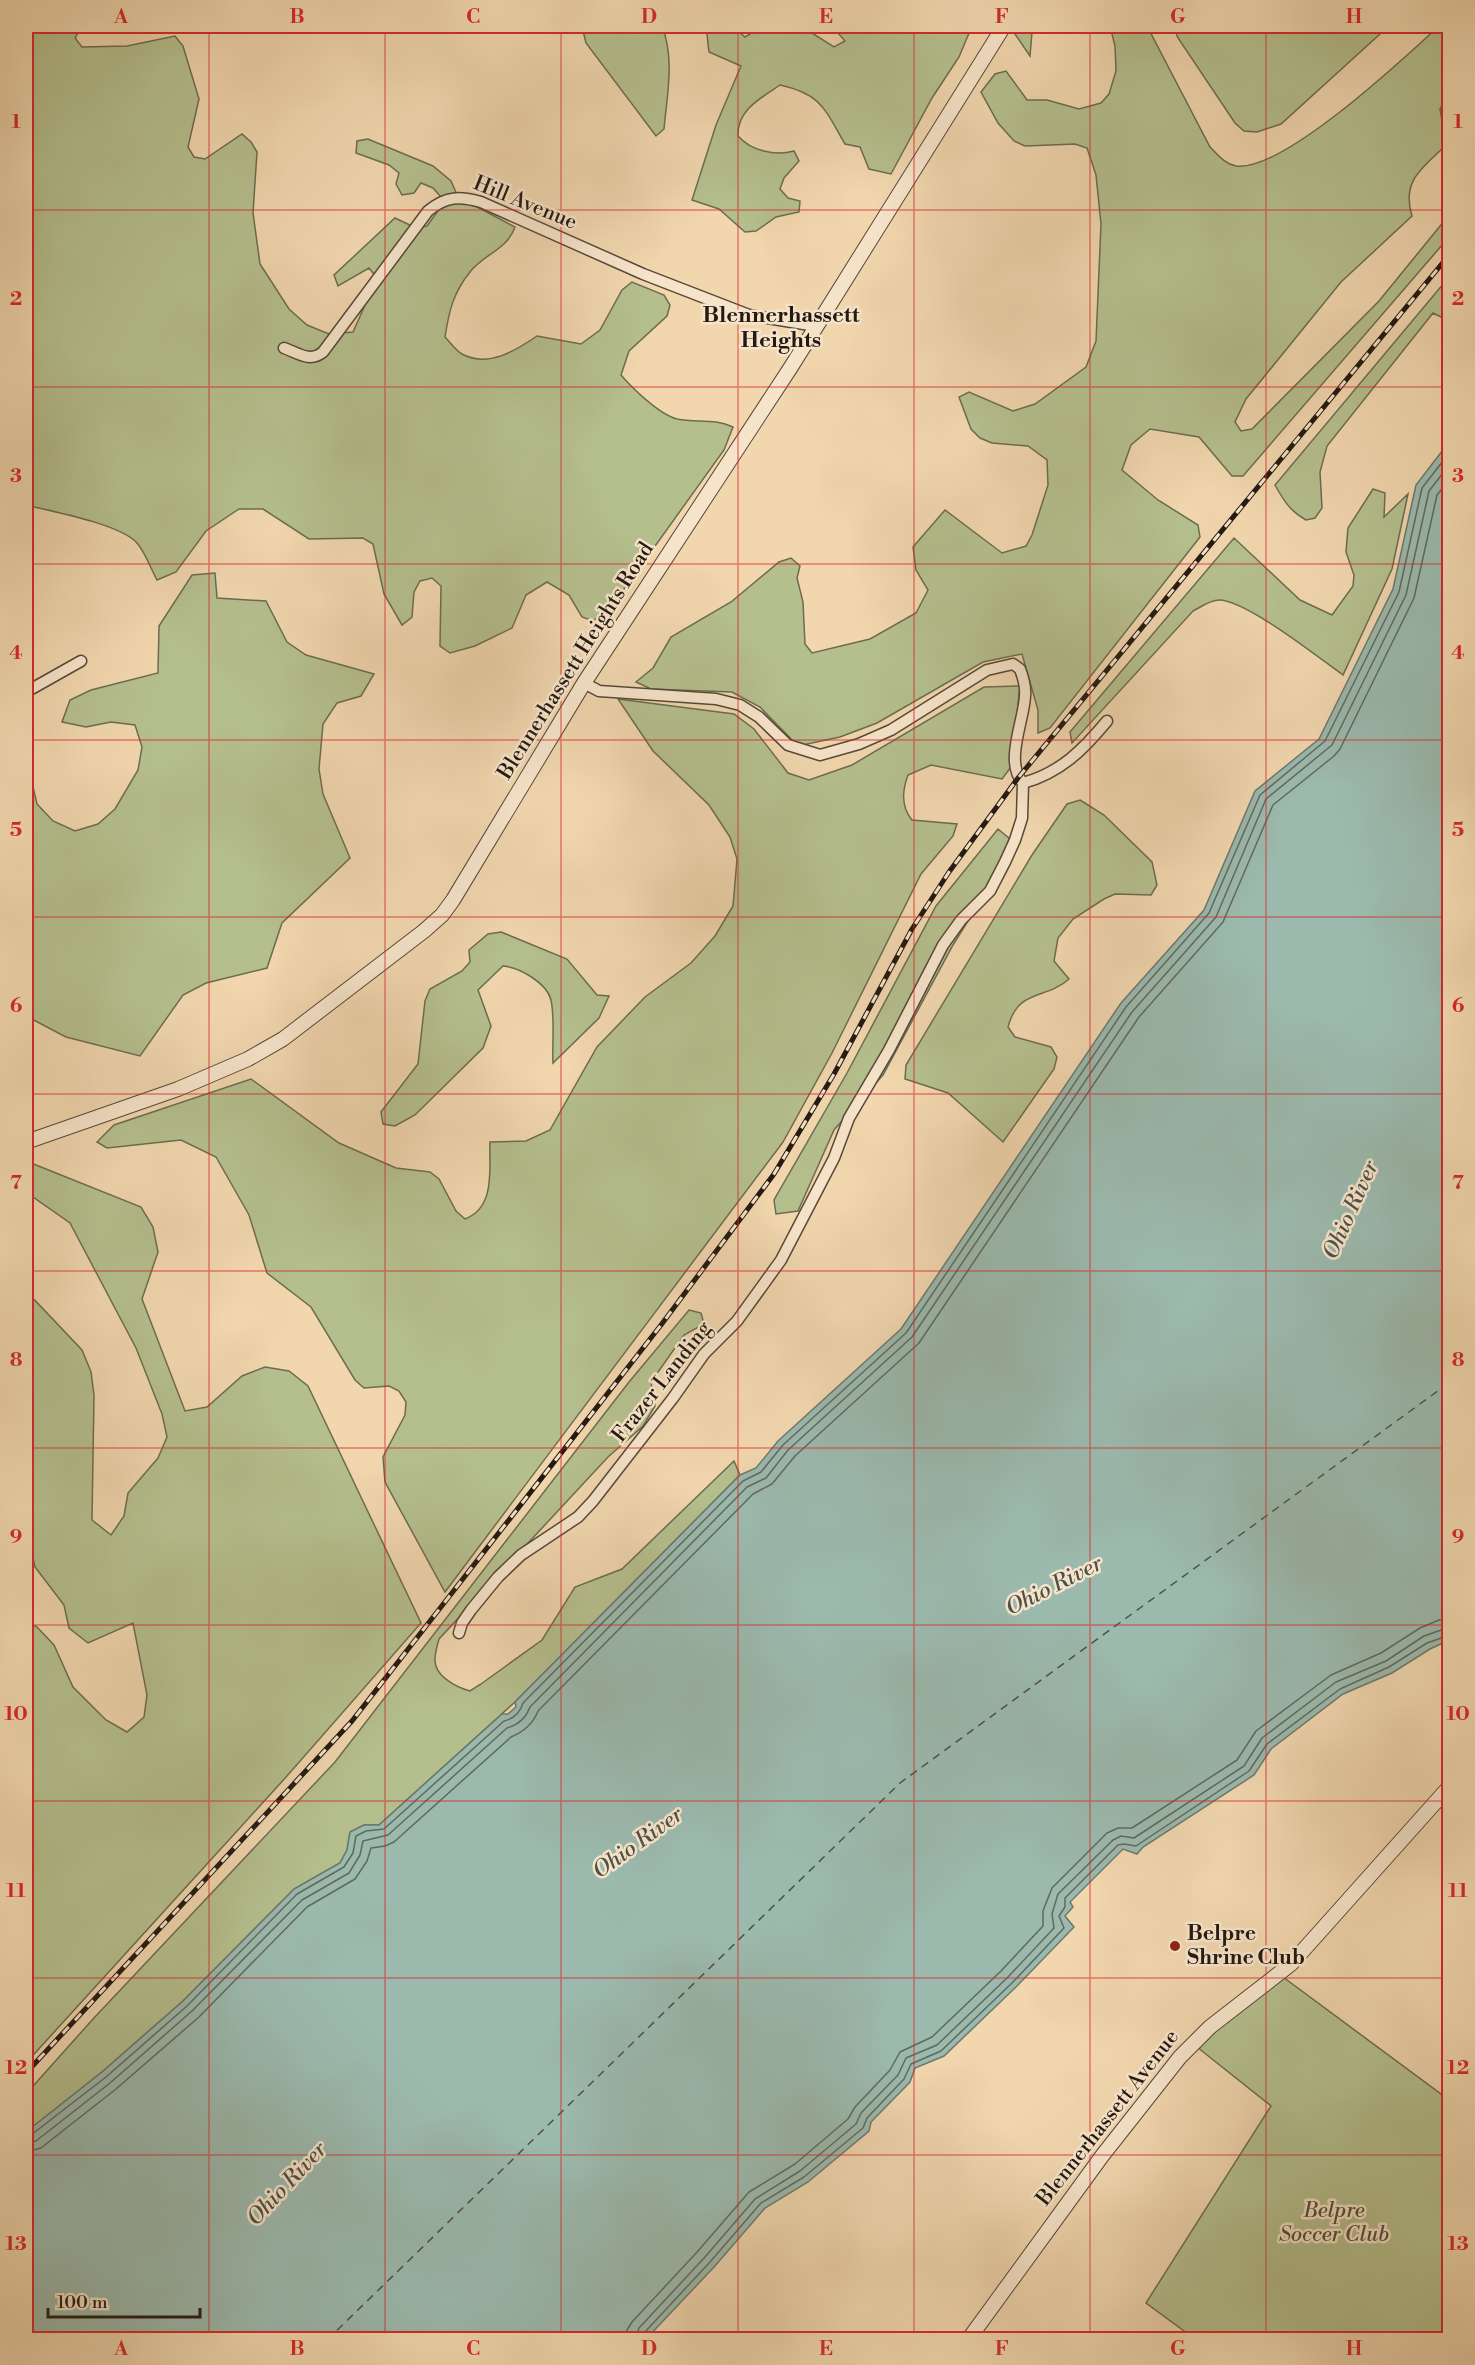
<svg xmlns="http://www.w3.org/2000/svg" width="1475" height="2365" font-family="'Libre Bodoni',serif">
	<rect width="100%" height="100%" fill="#f1d6ae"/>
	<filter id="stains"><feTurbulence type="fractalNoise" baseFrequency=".00333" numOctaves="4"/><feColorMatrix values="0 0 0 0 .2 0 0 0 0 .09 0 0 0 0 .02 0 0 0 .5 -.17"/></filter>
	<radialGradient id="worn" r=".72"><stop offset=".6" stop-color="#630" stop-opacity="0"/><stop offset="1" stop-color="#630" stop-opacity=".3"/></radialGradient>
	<path fill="#b5bf8e" stroke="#6c6c50" stroke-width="1.5" d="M26,26H82L75,38L82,47L127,46L175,36L183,46L199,99L188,147L194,157L205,159L242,134L251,142L257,152L253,213L260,264L289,309L307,325L329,334L353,332L377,278L369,268L338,286L334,275L395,218L416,228L427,226L440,208L441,197L433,188L421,183L414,193L402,195L396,184L399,173L389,165L356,153L357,141L368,139L433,166L451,181L458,197L515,227C507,250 484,254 470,272C453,293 449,311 445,337C450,342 455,350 462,354C488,368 515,351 537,336L581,344L600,330L622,290L632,282L664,295L670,305L667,316L629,351L621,375C632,388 660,415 677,419C696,423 715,418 733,427L724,450L612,606L593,621L582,617L569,595L547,582L526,595L512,628L475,646L450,653L440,646L441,586L432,578L420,581L414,592L412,617L402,625L384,594L373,544L363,538L309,539L263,509H239L206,531L176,572L157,580C151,569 145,552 137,543C120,524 51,511 26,505Z
		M621,26H662C675,59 667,95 664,129L656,136L586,43L583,31L617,29Z
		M706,26H732L745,37L763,26H791L804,28L834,47L845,41L832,26H972L959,57L932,98L891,174L869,169L860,147L845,144C825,110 822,94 780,85C761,98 737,110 738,136C751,151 775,156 794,151L799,161L784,178L780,189L788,198L800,201L799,212L776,217L756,231L745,232L719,209L692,200L716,125L741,66L709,52Z
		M1019,26H1035L1032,32L1030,56L1015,34Z
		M1110,26H1147L1210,147C1218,155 1225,164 1236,166C1283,172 1403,59 1439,26H1449V93L1440,109L1446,145C1423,168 1401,180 1412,216L1341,282L1246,399L1235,422L1241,431L1252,429L1379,301L1449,215V237L1243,476H1232L1199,437L1150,429L1131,445L1122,470L1158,500L1198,525L1200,537L1050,728L1038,733V710L1022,654L983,662L877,723L840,737L798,746L760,707L732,692L651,689L636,682L653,668L671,637L731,602L779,562L791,558L800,566L797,578L803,602L805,644L812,653L870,639L916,613L928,590L916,570L913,547L945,510L1002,553L1026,546L1032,535L1048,485L1047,460L1028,446L992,443L980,438L971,429L959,397L969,392L1013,411L1035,404L1086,367L1096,341L1101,224L1096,175L1087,148L1075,144L1025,146L1014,141L998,123L981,92L995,74L1006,71L1027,100H1047L1079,109L1101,103L1109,94L1116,71L1115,46Z
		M1173,26H1386L1380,34L1281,124L1257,132L1244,131L1235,123L1178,38Z
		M1449,277V321L1433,313L1327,446L1320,472L1322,508L1315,518L1306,520C1290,511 1284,501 1275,485Z
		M1373,489L1385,493L1384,517L1408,494L1392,569L1343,675C1319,658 1246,600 1219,600C1210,600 1201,607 1193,611L1072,743L1070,732L1234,538L1300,600L1332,615L1353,586L1354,575L1346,552L1348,528Z
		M215,573L217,598L266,601L287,642L306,655L374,674L361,696L337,703L323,724L319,769L323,794L350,858L282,923L267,968L206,983L183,995L140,1056L66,1037L26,1016V757L37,804L53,821L75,831L98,824L115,809L138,770L142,747L135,725L111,722L86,727L62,722L70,700L91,690L158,673L159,626L192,575Z
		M1020,686L1011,767L1002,779L931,765L908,775C902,791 901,807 912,820L957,824L953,836L921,874L832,1053L783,1142L445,1592L385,1482L383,1457L405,1415L406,1402L399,1391L389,1386L364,1388L355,1380L311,1307L267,1273L249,1215L216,1157L181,1140L107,1148L97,1142L114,1125L251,1079L339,1143L396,1168L430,1172L439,1179L456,1211L465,1219C496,1207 489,1169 490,1142L526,1141L550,1130L597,1047L645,997L691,963L715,936L733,906L737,859L730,837L709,805L653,751L618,699L734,714L754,729L788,773L809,780L852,765L984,687Z
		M1080,800L1104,815L1152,862L1157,885L1151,895L1115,894L1104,899L1073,919L1058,938L1054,961L1069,979C1046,1000 1018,988 1008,1027L1015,1037L1051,1047L1057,1057L1054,1069L1003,1142L948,1093L905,1079L906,1065L1032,855L1067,804Z
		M998,829L1016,844L953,945L883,1075L834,1130L798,1211L776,1214L774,1200L847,1073L936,906Z
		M501,932L567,959L597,995L609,996L599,1018L553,1063C552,1045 555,1018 551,1000C547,983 519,967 503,966L478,990L491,1026L483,1048L415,1115L395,1126L383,1124L381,1112L418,1064L425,1001L430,989L462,971L470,962L469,950L488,934Z
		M31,1163L141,1207L153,1227L158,1252L142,1299L185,1411L207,1407L242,1376L265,1367L289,1371L308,1386L421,1623L287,1776L26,2063V1621L37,1627L54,1645L73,1687L106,1720L127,1732L144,1717L147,1695L133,1623L88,1643L69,1628L64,1605L35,1567L26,1527V1291L82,1350L91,1372L94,1395L92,1520L111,1535L124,1516L128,1493L158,1458L167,1437L162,1414L136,1348L70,1223L26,1192V1166Z
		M689,1310L701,1313L704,1324L684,1335L651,1382L655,1406L643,1426L608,1457L439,1639C437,1646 435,1653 435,1659C434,1676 456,1687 470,1691L481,1684L542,1640L575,1587L622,1569L734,1461L740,1475L515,1702L379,1825H364L350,1832L347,1850L340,1863L294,1889L183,2001L102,2072L26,2132V2094L93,2019L335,1762L629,1382Z
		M1283,1977L1449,2100V2339H1195L1146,2303L1271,2106L1197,2047L1213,2030Z"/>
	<path fill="#9bb9ad" stroke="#6b796f" stroke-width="1.5" d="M1449,442V1640L1430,1649L1392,1673L1343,1694L1271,1749L1254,1775L1143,1847L1137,1854L1123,1849L1070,1902L1073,1907L1065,1916L1074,1927L1017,1986L944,2056L915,2068L910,2082L871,2122L869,2131L808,2182L765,2208L715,2266L646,2339H26V2132L102,2072L183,2001L294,1889L340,1863L347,1850L350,1832L364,1825H379L502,1714H508L516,1707L515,1702L740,1475L756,1468L778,1441L901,1329L1121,1003L1204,910L1255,791L1319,739L1393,589L1416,485Z"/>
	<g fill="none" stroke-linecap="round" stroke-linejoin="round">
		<path stroke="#606960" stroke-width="1.5" d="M26,2136L31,2135L106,2077L187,2006L297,1894L344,1867L353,1853L356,1836L366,1831L384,1829L504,1721C513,1719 520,1713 523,1703L743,1481L761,1472L783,1445L906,1333L1126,1007L1209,913L1260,795L1325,741L1399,592L1422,488L1450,452
			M26,2143L36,2141L110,2083L192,2011L302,1900L349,1873L360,1855L363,1841L388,1835L507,1728C518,1725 526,1718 530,1707L747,1487L766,1478L788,1450L912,1337L1132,1012L1216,917L1266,799L1332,745L1406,595L1429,491L1450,464
			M26,2152L41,2148L116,2089L199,2017L307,1907L355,1879L367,1861L371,1848L385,1846L394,1842L511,1737C523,1732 533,1724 538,1711L753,1494L772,1484L795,1456L919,1343L1139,1017L1223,922L1273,805L1334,756L1340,749L1414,598L1437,495L1450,479
			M626,2340L627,2330L632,2322L698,2251L749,2192L795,2164L848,2119L855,2107L890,2070L900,2052L932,2037L1001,1971L1043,1926V1911L1052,1888L1107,1833L1118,1828H1132L1237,1760L1256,1731L1331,1675L1381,1653L1420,1628L1439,1620L1450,1618
			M635,2340L639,2328L705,2257L755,2199L800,2171L856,2124L861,2113L898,2075L906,2058L937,2045L1008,1977L1054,1928L1052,1914L1058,1894L1113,1840L1121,1836L1134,1838L1244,1766L1262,1738L1336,1682L1386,1661L1424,1636L1450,1627
			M643,2340L644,2333L710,2262L761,2203L804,2177L863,2128L867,2118L904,2079L911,2064L941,2051L1013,1982L1064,1928L1059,1916L1065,1907V1898L1118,1845L1124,1844L1136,1846L1249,1771L1267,1744L1340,1689L1389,1667L1427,1643L1450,1635"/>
		<path stroke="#4e5148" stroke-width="1.5" stroke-dasharray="8 6" stroke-linecap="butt" d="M327,2340L900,1783L1450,1382"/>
		<defs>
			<path id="minor" d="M284,348C298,353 310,363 323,352L428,211C446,196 460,196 481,202L643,274L749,315L816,326
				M584,683L599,691L716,699L740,705L759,717L788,745L820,755L859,744L891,730L987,670L1013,664L1020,669C1023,677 1026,687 1025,696C1024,721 1004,762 1023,783
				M26,692L81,661
				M459,1633L462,1623L471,1610L498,1577L521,1555L578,1517L593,1501L673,1398L704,1354L737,1321L781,1260L834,1158L849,1118L889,1050L943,945L961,920L990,891L1005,862L1015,840L1022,818L1023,783C1060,773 1083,750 1107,721"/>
			<path id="tertiary" d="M26,1142L178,1089L248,1059L283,1039L424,931L442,915L453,900L584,683L791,367L1004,26
				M968,2340L1102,2156L1180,2057L1210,2027L1291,1964L1450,1786"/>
		</defs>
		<use href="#minor" stroke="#574839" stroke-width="13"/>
		<use href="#tertiary" stroke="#574839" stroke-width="16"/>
		<use href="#minor" stroke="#f6e4ca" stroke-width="10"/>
		<use href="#tertiary" stroke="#f6e4ca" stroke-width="14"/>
		<defs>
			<path id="rail" d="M26,2073L352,1721L661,1325L774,1174L834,1074L912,929L949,872L1018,778L1450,254"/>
		</defs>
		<use href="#rail" stroke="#241912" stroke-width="5"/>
		<use href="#rail" stroke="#f6e4ca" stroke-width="3" stroke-dasharray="9" stroke-linecap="butt"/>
	</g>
	<path fill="none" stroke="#d62828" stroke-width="1.5" stroke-opacity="0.55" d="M209,26V2340M385,26V2340M561,26V2340M738,26V2340M914,26V2340M1090,26V2340M1266,26V2340M26,210H1450M26,387H1450M26,564H1450M26,740H1450M26,917H1450M26,1094H1450M26,1271H1450M26,1448H1450M26,1625H1450M26,1801H1450M26,1978H1450M26,2155H1450"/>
	<circle fill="#8f2418" stroke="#f6e4ca" stroke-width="2" cx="1175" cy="1946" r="6"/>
	<g text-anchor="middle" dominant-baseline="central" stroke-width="5" stroke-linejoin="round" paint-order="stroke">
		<g font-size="21" fill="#241912" stroke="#f6e4ca">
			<text transform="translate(525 203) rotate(22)">Hill Avenue</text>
			<text transform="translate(576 661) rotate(-58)">Blennerhassett Heights Road</text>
			<text transform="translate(662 1382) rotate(-52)">Frazer Landing</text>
			<text transform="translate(1108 2118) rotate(-52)">Blennerhassett Avenue</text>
		</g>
		<g font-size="21" font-weight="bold" fill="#241912" stroke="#f6e4ca" text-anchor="start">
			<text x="1187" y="1934">Belpre<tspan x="1187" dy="24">Shrine Club</tspan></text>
		</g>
		<g font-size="21" font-style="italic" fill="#504b37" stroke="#f6e4ca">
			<text x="1334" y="2211">Belpre<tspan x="1334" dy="24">Soccer Club</tspan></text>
		</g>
		<g font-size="22" font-weight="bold" fill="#241912" stroke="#f6e4ca">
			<text x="781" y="315">Blennerhassett<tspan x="781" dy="25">Heights</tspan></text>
		</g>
		<g font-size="22" font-style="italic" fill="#4e5148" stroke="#f6e4ca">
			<text transform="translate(1351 1210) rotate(-66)">Ohio River</text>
			<text transform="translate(1054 1586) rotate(-27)">Ohio River</text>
			<text transform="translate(638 1843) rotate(-36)">Ohio River</text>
			<text transform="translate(287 2184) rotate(-47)">Ohio River</text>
		</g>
	</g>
	<rect width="1475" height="2365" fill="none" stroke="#f1d6ae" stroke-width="66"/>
	<path d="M48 2308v9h152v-9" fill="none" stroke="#241912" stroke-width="3"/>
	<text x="57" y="2308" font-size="18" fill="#241912" stroke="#f6e4ca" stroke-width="4.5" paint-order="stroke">100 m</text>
	<rect x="33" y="33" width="1409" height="2299" fill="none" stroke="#d62828" stroke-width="2"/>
	<g font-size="20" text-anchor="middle" font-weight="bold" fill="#d62828">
		<text x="121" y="23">A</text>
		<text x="297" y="23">B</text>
		<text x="473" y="23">C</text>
		<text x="649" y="23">D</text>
		<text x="826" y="23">E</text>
		<text x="1002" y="23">F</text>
		<text x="1178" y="23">G</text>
		<text x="1354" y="23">H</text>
		<text x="16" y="128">1</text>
		<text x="1458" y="128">1</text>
		<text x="16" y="305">2</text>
		<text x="1458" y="305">2</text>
		<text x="16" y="482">3</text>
		<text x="1458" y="482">3</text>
		<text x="16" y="659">4</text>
		<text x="1458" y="659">4</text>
		<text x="16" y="836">5</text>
		<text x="1458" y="836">5</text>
		<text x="16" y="1012">6</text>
		<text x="1458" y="1012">6</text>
		<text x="16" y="1189">7</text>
		<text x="1458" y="1189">7</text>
		<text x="16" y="1366">8</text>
		<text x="1458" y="1366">8</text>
		<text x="16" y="1543">9</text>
		<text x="1458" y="1543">9</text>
		<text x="16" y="1720">10</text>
		<text x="1458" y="1720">10</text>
		<text x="16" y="1897">11</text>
		<text x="1458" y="1897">11</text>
		<text x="16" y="2074">12</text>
		<text x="1458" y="2074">12</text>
		<text x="16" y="2250">13</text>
		<text x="1458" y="2250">13</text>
		<text x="121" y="2355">A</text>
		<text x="297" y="2355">B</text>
		<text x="473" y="2355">C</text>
		<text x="649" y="2355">D</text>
		<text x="826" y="2355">E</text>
		<text x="1002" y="2355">F</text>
		<text x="1178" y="2355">G</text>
		<text x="1354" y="2355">H</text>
	</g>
	<rect width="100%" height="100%" filter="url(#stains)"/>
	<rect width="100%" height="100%" fill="url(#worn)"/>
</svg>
